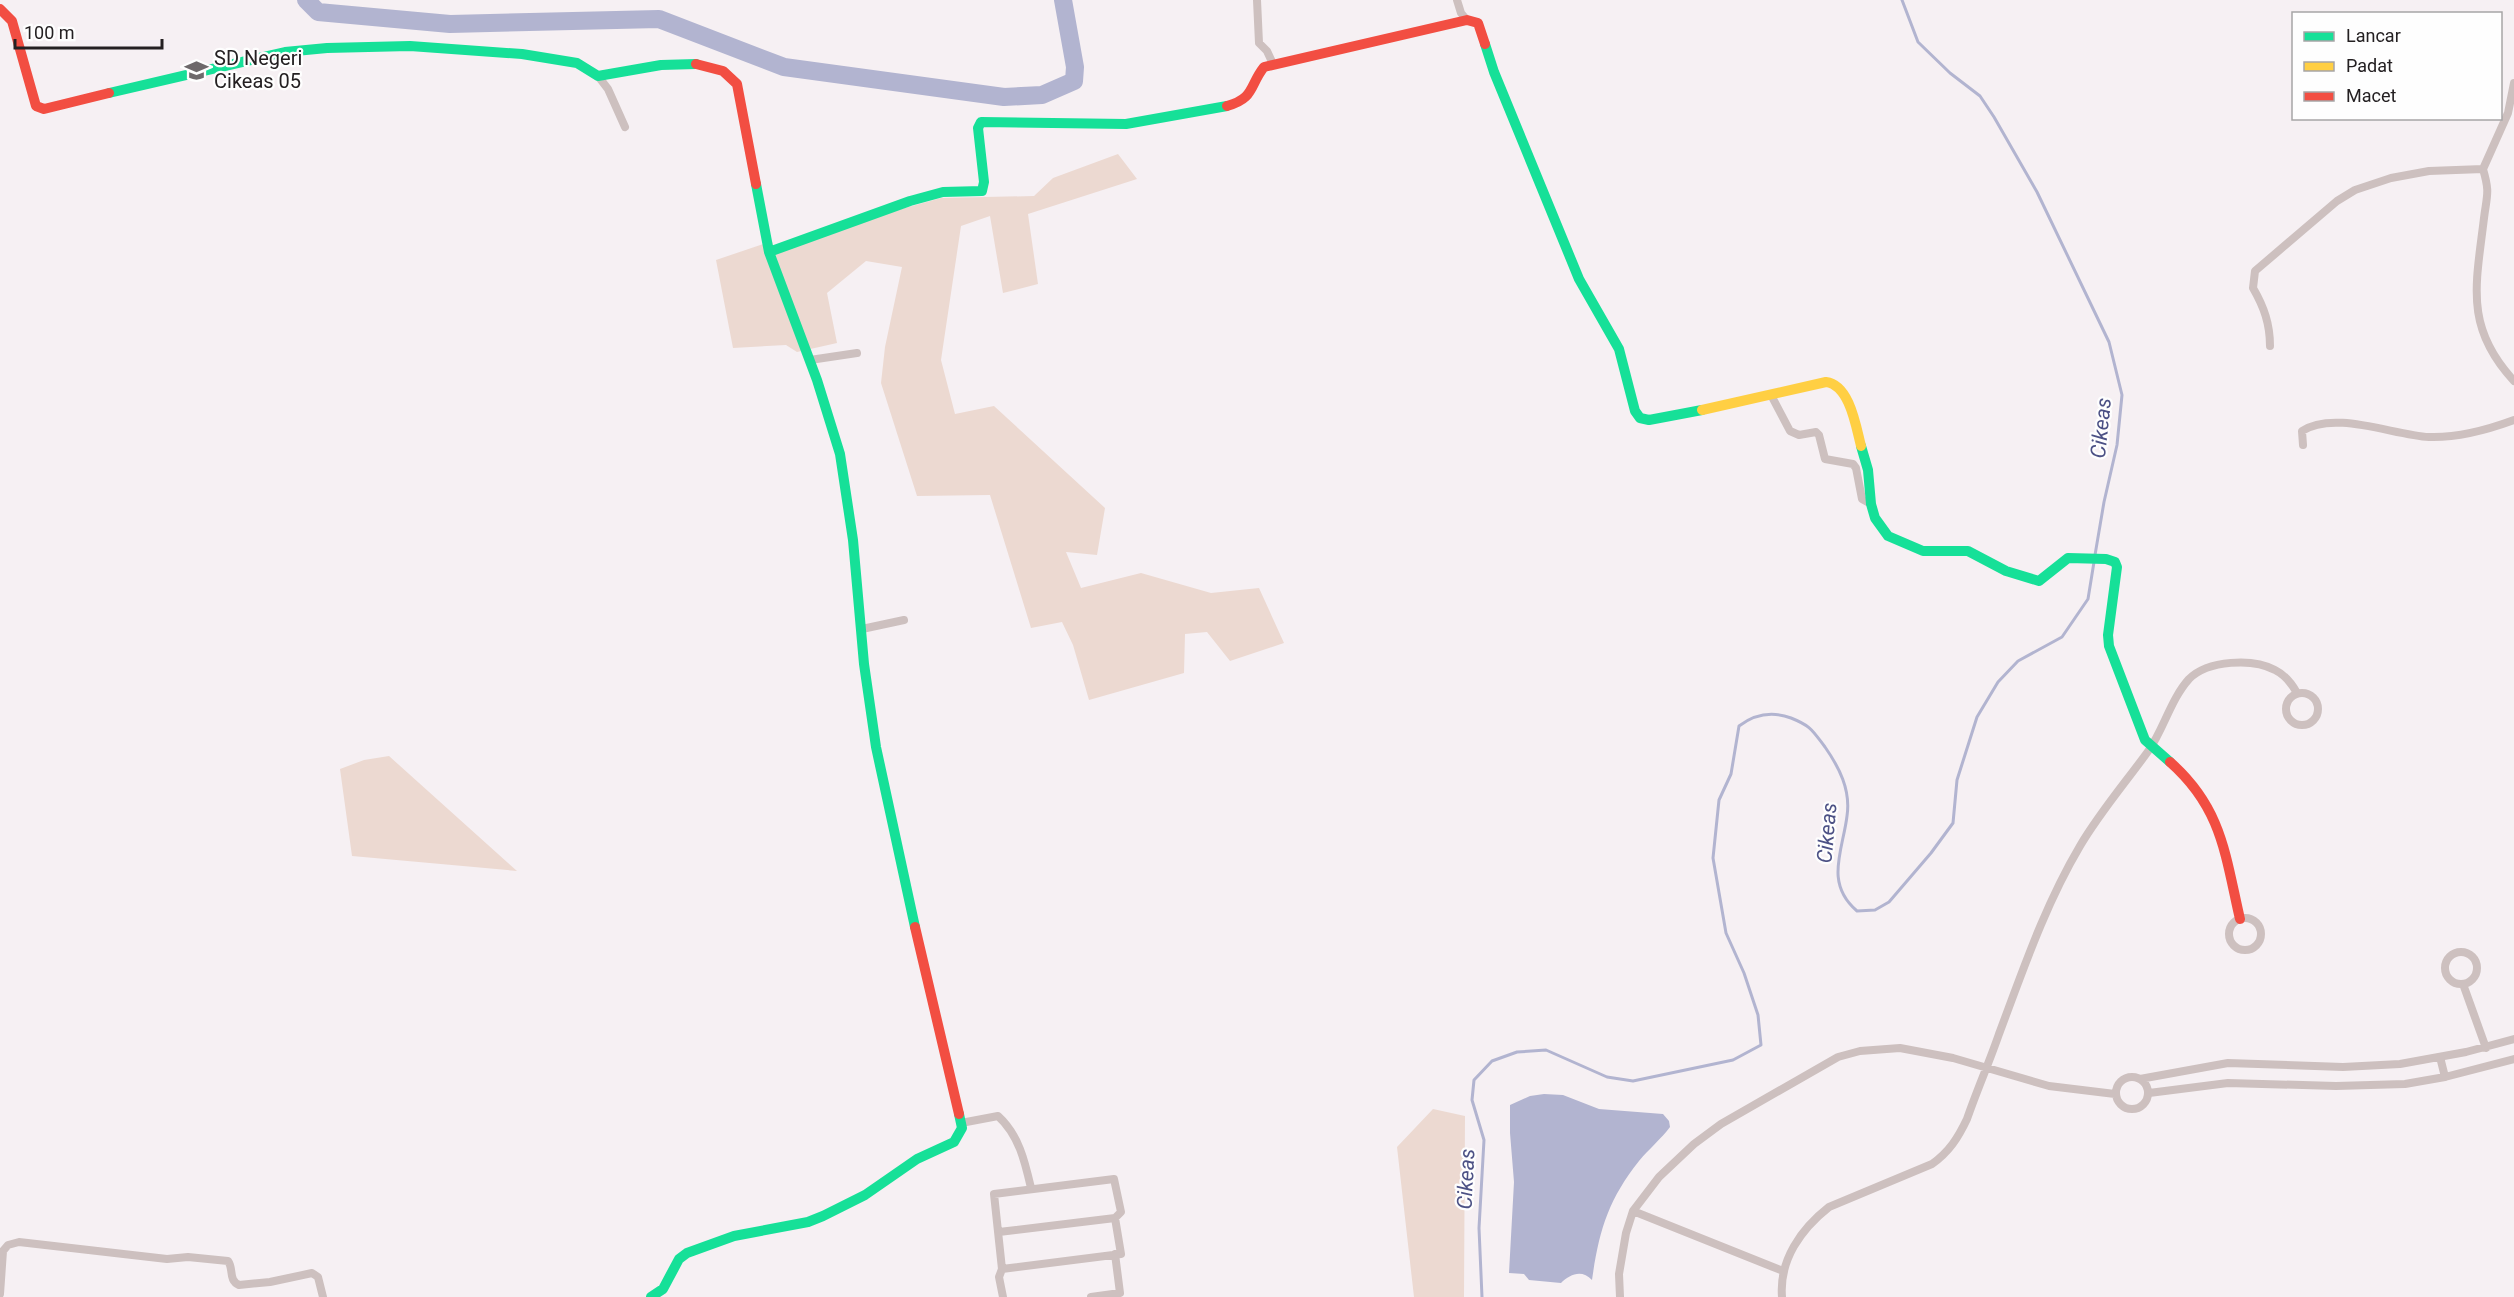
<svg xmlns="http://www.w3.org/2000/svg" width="2514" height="1297" font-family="Roboto,sans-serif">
	<rect width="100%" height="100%" fill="#f6f0f3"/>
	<path fill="#ecd9d1" d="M1118,154L1137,179L1028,214L1038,284L1003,293L990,216L961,226L941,360L955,414L994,406L1105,508L1097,555L1066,552L1081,588L1141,573L1211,593L1259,588L1284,643L1230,661L1207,632L1185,634L1184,673L1089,700L1073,645L1062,622L1031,628L990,495L917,496L881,383L885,347L902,267L866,261L827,293L837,343L797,352L786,345L733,348L716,260L772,241L775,252L894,211L941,198L1034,196L1053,178Z
		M389,756L517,871L352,856L340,769L364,760Z
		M1433,1109L1465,1116L1464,1297H1414L1397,1147Z"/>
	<path fill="#b2b4d0" d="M1544,1094L1563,1095L1599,1109L1663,1114L1669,1121L1670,1127C1661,1139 1649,1149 1639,1161C1608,1200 1599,1231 1592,1280C1582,1269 1570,1274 1561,1283L1529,1280L1524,1274L1509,1273L1514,1182L1510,1133V1105L1530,1096Z"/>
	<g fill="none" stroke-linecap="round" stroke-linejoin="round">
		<path stroke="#b2b4d0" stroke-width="3" d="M1902,0L1918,42L1950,73L1980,96L1994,117L2037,192L2109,342L2122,395L2117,445L2104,502L2095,555
			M1482,1297L1479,1228L1484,1140L1472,1100L1474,1080L1492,1061L1517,1052L1546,1050L1607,1077L1633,1081L1733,1060L1761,1045L1758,1015L1744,973L1726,933L1713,858L1719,800L1731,774L1739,726C1755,714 1772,711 1791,718C1811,726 1812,730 1825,747C1839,767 1851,790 1847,816C1843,850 1824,883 1857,911L1875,910L1889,902L1931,853L1953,823L1957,780L1977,717L1998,682L2018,661L2062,637L2088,599L2094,562"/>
		<path stroke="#b2b4d0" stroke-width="18" d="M306,0L318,12L450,24L659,19L784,67L1004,97L1042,95L1074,81L1075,67L1063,0"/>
		<path stroke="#cdc0bf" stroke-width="8" d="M1257,0L1259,43L1267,51L1273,64
			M1457,0L1461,13L1467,20
			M598,76L608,89L625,127
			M2514,83L2508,113L2483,169C2490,193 2487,194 2484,218C2476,285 2464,327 2514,381
			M2270,346C2270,324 2264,307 2253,288L2255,271L2337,201L2355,190L2391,178L2429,171L2483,169
			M810,360L857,353
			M1771,395L1790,431L1799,435L1816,432L1819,435L1825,459L1853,464L1856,468L1862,499L1871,504
			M2303,445L2302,431C2334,410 2393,435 2429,437C2458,438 2487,430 2514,420
			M862,629L904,620
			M2286 709a16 16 0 1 1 32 0a16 16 0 1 1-32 0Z
			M2229 934a16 16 0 1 1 32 0a16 16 0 1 1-32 0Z
			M2445 968a16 16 0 1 1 32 0a16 16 0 1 1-32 0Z
			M2463,984L2486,1048
			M2440,1057L2445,1077
			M2116 1093a16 16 0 1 1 32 0a16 16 0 1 1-32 0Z
			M2140,1079L2228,1063L2343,1067L2400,1064L2466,1052L2514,1039
			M2149,1093L2228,1083L2336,1086L2405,1084L2445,1077L2514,1059
			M961,1123L998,1116C1019,1135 1025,1162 1031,1188
			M1633,1211L1783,1271
			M999,1232L1115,1218L1121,1212L1114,1179L994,1194L1002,1269L999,1277L1003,1297
			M1002,1269L1121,1254L1115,1218
			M0,1294L3,1251L8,1245L19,1242L167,1259L188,1257L228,1261C234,1269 228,1280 239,1285L270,1282L312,1273L318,1277L323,1297
			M1091,1297L1120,1293L1115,1254
			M1620,1297L1619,1274L1626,1233L1633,1211L1659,1177L1694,1144L1721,1124L1838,1057L1860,1051L1900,1048L1953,1058L2049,1086L2115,1094
			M1782,1297C1779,1260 1801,1229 1829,1207L1932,1164C1949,1152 1958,1138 1967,1119C1977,1090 1989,1063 1999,1034C2023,970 2045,905 2080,846C2100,812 2126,782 2149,750C2164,728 2171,699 2189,679C2208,660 2253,658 2275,670C2285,675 2292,684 2297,693"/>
		<path stroke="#16e098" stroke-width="10" d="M1485,44L1494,72L1579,279L1619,349L1635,411L1640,418L1649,420L1702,410
			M109,93L285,52L327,48L410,46L522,54L577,63L598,76L661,65L696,64
			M756,184L769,252L817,380L840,454L853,540L864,664L876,747L915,927
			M769,252L910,201L943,192L982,191L984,182L978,128L981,122L1126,124L1227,106
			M1861,446L1868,470L1871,504L1875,518L1888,536L1923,551H1968L2006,571L2039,581L2068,558L2106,559L2115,562L2117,567L2108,635L2109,646L2145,740L2170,762
			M651,1297L663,1289L679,1259L687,1253L734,1236L808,1222L823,1216L865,1195L917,1159L954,1142L962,1128L959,1114"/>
		<path stroke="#ffcf43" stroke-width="10" d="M1702,410L1826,382C1850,385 1856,427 1861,446"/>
		<path stroke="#f24e42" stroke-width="10" d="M0,9L12,21L36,106L44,109L109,93
			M696,64L723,71L737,84L756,184
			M1227,106C1255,98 1249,86 1264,67L1467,20L1478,23L1485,44
			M2170,762C2222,808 2225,854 2240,919
			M915,927L959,1114"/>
	</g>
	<defs>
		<symbol id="school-bare" viewBox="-9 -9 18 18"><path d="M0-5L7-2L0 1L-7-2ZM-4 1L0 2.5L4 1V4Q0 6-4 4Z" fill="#6e696b" stroke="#fefefe" stroke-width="2.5" paint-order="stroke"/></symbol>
	</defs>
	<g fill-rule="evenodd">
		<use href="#school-bare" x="180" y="54" width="33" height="33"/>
	</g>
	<g text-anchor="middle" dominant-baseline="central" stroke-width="4.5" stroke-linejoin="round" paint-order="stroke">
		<g font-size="20" fill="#242022" stroke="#fefefe" text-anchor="start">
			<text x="214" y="58">SD Negeri<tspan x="214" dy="23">Cikeas 05</tspan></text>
		</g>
		<g font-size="21" font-style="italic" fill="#4c5185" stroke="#fefefe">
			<text transform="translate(2101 428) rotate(-84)">Cikeas</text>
			<text transform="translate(1827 833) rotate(-85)">Cikeas</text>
			<text transform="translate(1466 1179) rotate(-87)">Cikeas</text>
		</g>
	</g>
	<rect x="2292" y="12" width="210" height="108" fill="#fefefe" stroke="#a7a5a6" stroke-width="1.5"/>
	<rect x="2304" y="32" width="30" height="9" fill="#16e098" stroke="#a7a5a6" stroke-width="1.5"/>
	<text x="2346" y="42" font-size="18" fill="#242022">Lancar</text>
	<rect x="2304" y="62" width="30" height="9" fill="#ffcf43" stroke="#a7a5a6" stroke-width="1.5"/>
	<text x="2346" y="72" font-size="18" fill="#242022">Padat</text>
	<rect x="2304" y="92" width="30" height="9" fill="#f24e42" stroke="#a7a5a6" stroke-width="1.5"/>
	<text x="2346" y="102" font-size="18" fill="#242022">Macet</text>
	<path d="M15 39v9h147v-9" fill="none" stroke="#242022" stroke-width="3"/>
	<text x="24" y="39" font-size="18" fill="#242022" stroke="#fefefe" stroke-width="4.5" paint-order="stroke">100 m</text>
</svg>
